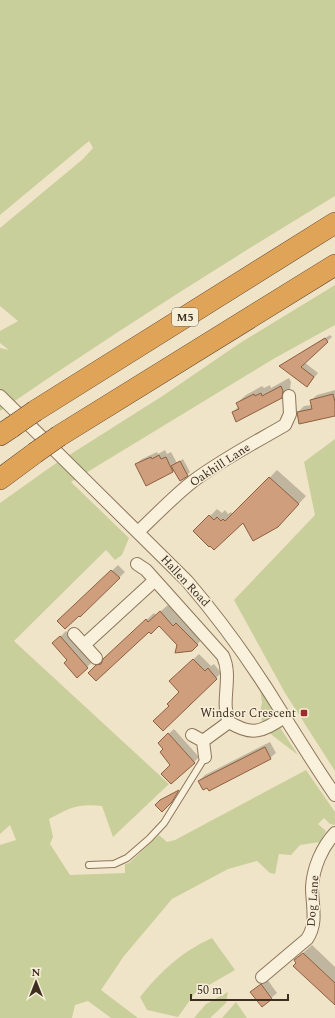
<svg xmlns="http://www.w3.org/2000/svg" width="335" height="1018" font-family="Spectral,serif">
	<rect width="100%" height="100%" fill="#f0e4c8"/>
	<path fill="#c9cf9b" d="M0,0H335V196C221,265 109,336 0,411V348L9,350L0,343V331L18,321L0,306V228L83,159L93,148L89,141L0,215Z
		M335,285V325L275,358L71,482L129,538L122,555L115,560L106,550L14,641L169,784L113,837L102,806C78,803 69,808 49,819L53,837L50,844L70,875L125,873V864L129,863L159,835L167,842L175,840L306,770L335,812V825L330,824L324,818L318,824L326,831L320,842L300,845L291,855L279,854L275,874L270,873L257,861L228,869L172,899L124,956L101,990L138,1018H111L88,1001L75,1005L72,1018H0V845L16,840L10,825L0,834V503L52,466L164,395L240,343Z
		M335,439V771L285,693L234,600L315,515L304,462Z
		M259,680L281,714L262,723L260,712L262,703Z
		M279,726L298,755L268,732Z
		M212,938L235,970L195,993L178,1017L147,1010L140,997C160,972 182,951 212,938Z
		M228,992L226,1003L210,1018H194L206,1004Z
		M236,1002L247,1018H222Z"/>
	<path fill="#0003" d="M330,335L332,337L304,362L318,373L307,386L281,365Z
		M289,378L291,382L290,389L281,398L233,412L239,406L237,403L246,395L262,386L264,388L270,385L271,388Z
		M335,390V413L298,412L304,406L312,405L311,400L317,395Z
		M165,450L167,454L171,452L177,463L183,459L190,472L187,475L175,470L173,472L136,464L142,459L157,452L158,454Z
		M277,470L306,496L285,519L243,521L195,531L217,509L222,513L225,510L228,514L231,512L233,515Z
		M118,565L125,572L80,616L79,615L59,621Z
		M168,605L181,619L184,616L204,637L192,650L178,645L159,625L149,631L96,680V666L154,613L156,615Z
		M66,631L93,661L77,677L59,638Z
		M199,654L211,666L214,664L221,673L216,678L170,706L180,692L176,676Z
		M174,729L199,757L194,762L172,765L164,749V738Z
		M270,742L276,753L270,758L199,781L205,775Z
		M312,945L335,967V997L295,960Z
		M267,979L277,993L262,1006L252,992Z"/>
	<path fill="#cf9f7d" stroke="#8d5f41" d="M325,338L328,342L301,367L314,377L307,387L279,366Z
		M281,386L283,391L282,398L236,422L232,412L239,409L236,403L254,394L255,396L261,393L262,396Z
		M333,394L335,402V416L299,424L297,412L312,409L310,400Z
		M159,455L161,459L166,457L173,472L146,486L135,464L151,457L152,459Z
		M180,461L188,476L180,481L171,466Z
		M269,477L299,504L278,527L253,541L243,523L214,550L210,546L209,547L193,531L209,515L214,520L217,517L221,521L223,519L225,521Z
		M111,570L120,578L80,617L79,616L65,629L57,621Z
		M160,611L173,626L176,623L198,645L192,651L175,653L177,645L159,626L151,634L149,632L96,681L88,673L96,665L101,664L103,659L146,619L148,622Z
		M60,636L88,668L77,678L64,663L67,660L52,643Z
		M193,659L205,671L208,668L217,679L163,731L153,721L169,706L167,704L179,692L169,681Z
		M168,733L195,763L171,784L161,774L170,765L160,752L163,749L158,743Z
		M265,747L271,759L209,791L207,788L203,790L198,781Z
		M179,790L172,802L162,812L155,805L160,800Z
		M303,953L335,983V1005L293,966L296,963L294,960Z
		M261,984L272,999L262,1007L250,992Z"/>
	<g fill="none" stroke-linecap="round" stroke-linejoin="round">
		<defs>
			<path id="service" d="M89,865L114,864L127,858L149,839L164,823L205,757"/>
			<path id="minor" d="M0,396L187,581C223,623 255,668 284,716C301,743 317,769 335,795
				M138,532C156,515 173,497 192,482C221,460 254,443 285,425L290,414L289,396
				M137,564L146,570L223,656C233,678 220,701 229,722C253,737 262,731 285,717
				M74,634L96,658
				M84,645L155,580
				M192,735L203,741L205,757
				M203,741L229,722
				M262,977L307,939C318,923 312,905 312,887C313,868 322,847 335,833"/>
			<path id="motorway" d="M35,411L335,223
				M0,435L12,427
				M59,436L335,265
				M0,479L35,453"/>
		</defs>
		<use href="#service" stroke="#8d765c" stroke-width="8"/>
		<use href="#minor" stroke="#8d765c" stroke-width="14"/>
		<use href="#motorway" stroke="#5b4430" stroke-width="22"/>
		<use href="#service" stroke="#faf1dc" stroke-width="6"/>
		<use href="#minor" stroke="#faf1dc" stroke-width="12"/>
		<use href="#motorway" stroke="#e0a458" stroke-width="21"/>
		<defs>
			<path id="motorway-bridge" d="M12,427L35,411
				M35,453L59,436"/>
		</defs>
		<use href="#motorway-bridge" stroke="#5b4430" stroke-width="22" stroke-linecap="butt"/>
		<use href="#motorway-bridge" stroke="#e0a458" stroke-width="21"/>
	</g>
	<rect fill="#9e2a2b" stroke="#f7eed8" stroke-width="1.5" x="300" y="709" width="8" height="8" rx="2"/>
	<g text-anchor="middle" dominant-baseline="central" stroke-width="3" stroke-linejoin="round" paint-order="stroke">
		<rect fill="#f7eed8" stroke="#756857" stroke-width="1" x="172" y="308" width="26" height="18" rx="3"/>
		<g font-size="11" font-weight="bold" fill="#3d2e20">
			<text x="185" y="317">M5</text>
		</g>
		<g font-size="12" fill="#3d2e20" stroke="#f7eed8">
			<text transform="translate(220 465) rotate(-33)">Oakhill Lane</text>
			<text transform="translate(185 581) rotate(47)">Hallen Road</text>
			<text transform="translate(313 901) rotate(-86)">Dog Lane</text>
		</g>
		<g font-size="12" fill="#3d2e20" stroke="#f7eed8" text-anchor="end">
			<text x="296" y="713">Windsor Crescent</text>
		</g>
	</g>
	<g transform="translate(36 982)" stroke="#f7eed8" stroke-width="3" paint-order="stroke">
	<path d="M0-3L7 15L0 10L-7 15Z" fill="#3d2e20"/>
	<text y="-6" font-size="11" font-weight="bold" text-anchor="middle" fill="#3d2e20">N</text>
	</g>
	<path d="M191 994v6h97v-6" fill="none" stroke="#3d2e20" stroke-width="2"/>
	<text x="197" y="994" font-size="12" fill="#3d2e20" stroke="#f7eed8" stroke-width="3" paint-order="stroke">50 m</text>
</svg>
